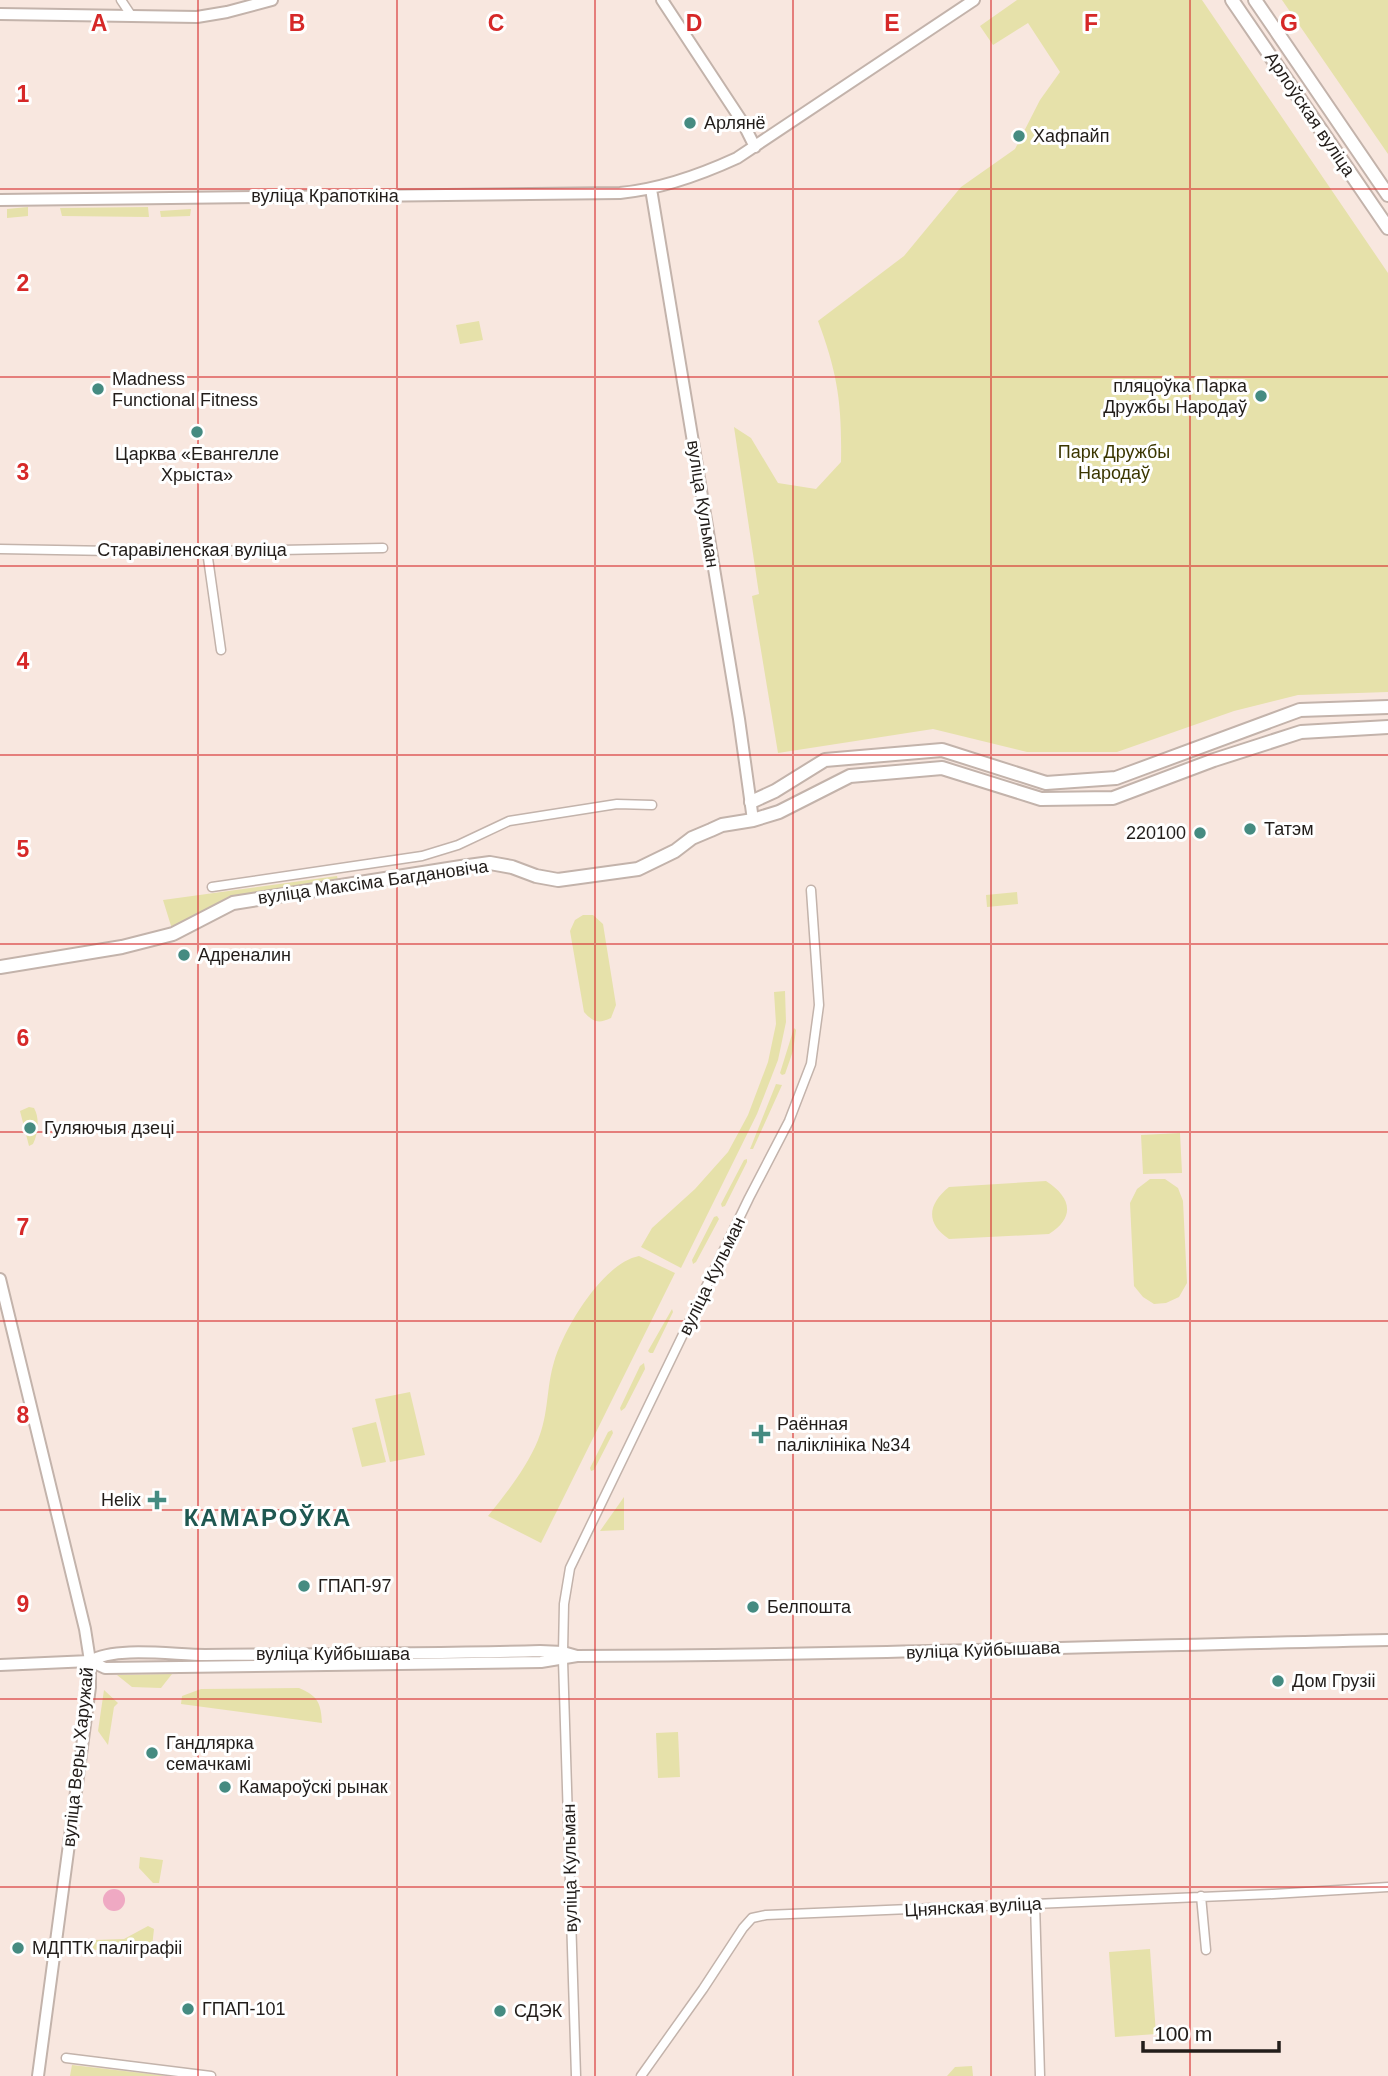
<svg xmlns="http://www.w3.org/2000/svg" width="1388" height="2076" font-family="Helvetica,sans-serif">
	<rect width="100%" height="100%" fill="#f8e7df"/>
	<path fill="#e6e1aa" d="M1017,0H1202L1388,273V692L1298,695L1234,711L1117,752H1027L933,729L778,753L752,596L759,594L734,427L751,438L778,483L816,489L841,462C842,405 838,374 818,321L904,256L961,187L1015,149L1040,100L1060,72L1028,23L993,45L980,26Z
		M1282,0H1388V154Z
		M28,207V216L7,218V209Z
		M148,207L149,217L62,216L60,208Z
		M191,209L190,216L161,217L160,211Z
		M479,321L483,340L460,344L456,325Z
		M337,876L338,880L230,896L172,929L163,900Z
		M1017,892L1018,904L987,907L986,895Z
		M583,915H593L603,924L616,1005L611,1018C598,1024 593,1022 584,1012L570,931L575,920Z
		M785,991L786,1022L778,1060L757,1114L681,1268L641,1247L652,1228L695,1189L728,1152L748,1115L768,1062L776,1024L774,992Z
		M794,1028L796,1030L793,1051L785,1074L782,1075L780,1073Z
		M776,1084L782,1085L753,1149H750Z
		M29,1107L34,1108C40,1118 38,1134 33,1144L29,1146L20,1111Z
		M1180,1133L1182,1173L1143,1174L1141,1135Z
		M747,1159V1162L725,1206L722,1207L721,1204L744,1160Z
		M1150,1179H1165L1178,1188L1183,1201L1187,1283L1179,1297L1166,1303L1154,1304L1143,1297L1134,1286L1130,1203L1137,1189Z
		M1046,1181C1071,1197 1076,1217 1049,1234L949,1239C925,1223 928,1204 949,1187Z
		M717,1216L719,1219L696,1262L693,1264L692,1260L714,1217Z
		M639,1256L675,1273L541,1543L488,1516C507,1492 526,1469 538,1440C549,1413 546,1389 554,1362C564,1328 603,1263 639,1256Z
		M672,1309L673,1312L653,1353H650L648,1351Z
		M644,1363L645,1369L625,1408L621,1411L620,1408L640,1366Z
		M410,1392L425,1455L390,1462L375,1399Z
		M376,1422L386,1462L362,1467L352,1428Z
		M612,1430L613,1433L594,1470L591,1471L590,1468L608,1432Z
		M624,1497V1530L600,1531Z
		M172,1674L161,1688L132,1687L117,1675Z
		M299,1688C318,1696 321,1703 322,1723L181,1704L182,1696L201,1689Z
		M104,1690L118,1703L114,1707L108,1745L98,1731Z
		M678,1732L680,1777L658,1778L656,1733Z
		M140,1857L163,1860L159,1883H153L139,1868Z
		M148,1926L154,1929L151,1956L89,1949L94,1940L124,1939Z
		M1150,1949L1156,2034L1115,2037L1109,1952Z
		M72,2065L168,2076H70Z
		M972,2066L973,2076H947L955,2067Z"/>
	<path fill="#efa9c3" d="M103 1900a11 11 0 1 1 22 0a11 11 0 1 1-22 0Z"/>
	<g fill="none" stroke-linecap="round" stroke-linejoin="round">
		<defs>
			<path id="street" d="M121,0L131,15
				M0,549L169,552L383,548
				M207,551L221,650
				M212,887L422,856L458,845L509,821L617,804L652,805
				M563,1652L564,1604L570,1568L749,1198L789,1121L811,1064L819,1005L811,890
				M563,1660L576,2076
				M1201,1896L1206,1950
				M1035,1903L1040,2076
				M66,2058L211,2076
				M641,2076L703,1989L743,1928L752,1918L766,1915L1273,1894L1388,1887"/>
			<path id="secondary" d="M662,0L743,123L755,147
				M0,14L197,17L227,12L272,0
				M651,189L739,719L753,820
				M0,200L620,193C661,189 700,175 737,158L974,0
				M0,1279L85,1629L90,1661V1687L38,2076
				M90,1661L105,1668L541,1662L577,1656C847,1655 1118,1646 1388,1640
				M0,1665L90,1661C117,1646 173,1655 205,1655C317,1654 429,1654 540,1651L563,1652L577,1656"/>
			<path id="primary" d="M1232,0L1388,228
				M1255,0L1388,195
				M751,802L775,791L825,760L942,750L1046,783L1116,778L1300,710L1388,707
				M0,967L122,947L173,934L233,903L461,867L490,863L512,867L536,876L558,880L638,869L675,851L692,838L711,830L722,825L753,820L779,812L850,776L942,768L1041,799L1113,798L1214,760L1301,732L1388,727"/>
		</defs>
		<use href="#street" stroke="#c3b3ab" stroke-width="11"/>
		<use href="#secondary" stroke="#c3b3ab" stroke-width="14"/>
		<use href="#primary" stroke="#c3b3ab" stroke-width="16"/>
		<use href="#street" stroke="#fff" stroke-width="8"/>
		<use href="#secondary" stroke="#fff" stroke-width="10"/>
		<use href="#primary" stroke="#fff" stroke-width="12"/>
	</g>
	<path fill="none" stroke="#d62828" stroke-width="2" stroke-opacity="0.55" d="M198,0V2076M397,0V2076M595,0V2076M793,0V2076M991,0V2076M1190,0V2076M0,189H1388M0,377H1388M0,566H1388M0,755H1388M0,944H1388M0,1132H1388M0,1321H1388M0,1510H1388M0,1699H1388M0,1887H1388"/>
	<g fill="#458b81" stroke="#fff" stroke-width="2.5">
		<circle cx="690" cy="123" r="7"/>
		<circle cx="1019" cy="136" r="7"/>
		<circle cx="98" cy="389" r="7"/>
		<circle cx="1261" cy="396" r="7"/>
		<circle cx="197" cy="432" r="7"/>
		<circle cx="1250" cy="829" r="7"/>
		<circle cx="1200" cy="833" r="7"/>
		<circle cx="184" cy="955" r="7"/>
		<circle cx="30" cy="1128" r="7"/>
		<path d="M757.5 1423.5h7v7h7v7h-7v7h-7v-7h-7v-7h7z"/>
		<path d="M153.5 1489.5h7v7h7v7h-7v7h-7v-7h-7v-7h7z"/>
		<circle cx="304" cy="1586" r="7"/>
		<circle cx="753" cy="1607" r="7"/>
		<circle cx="1278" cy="1681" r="7"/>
		<circle cx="152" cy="1753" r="7"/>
		<circle cx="225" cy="1787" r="7"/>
		<circle cx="18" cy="1948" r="7"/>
		<circle cx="188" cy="2009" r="7"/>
		<circle cx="500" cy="2011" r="7"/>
	</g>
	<g text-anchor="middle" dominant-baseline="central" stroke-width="6" stroke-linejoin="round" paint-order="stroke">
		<g font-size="18" fill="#221d1a" stroke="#fff">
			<text transform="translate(1310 114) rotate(56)">Арлоўская вуліца</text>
			<text x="325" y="196">вуліца Крапоткіна</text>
			<text transform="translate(703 504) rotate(81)">вуліца Кульман</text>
			<text x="192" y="550">Старавіленская вуліца</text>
			<text transform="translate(373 882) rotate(-8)">вуліца Максіма Багдановіча</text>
			<text transform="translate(712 1276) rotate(-64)">вуліца Кульман</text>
			<text transform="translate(983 1650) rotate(-2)">вуліца Куйбышава</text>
			<text x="333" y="1654">вуліца Куйбышава</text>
			<text transform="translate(78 1757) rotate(-84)">вуліца Веры Харужай</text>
			<text transform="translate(570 1868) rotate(-91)">вуліца Кульман</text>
			<text transform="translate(973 1907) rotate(-3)">Цнянская вуліца</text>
		</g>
		<g font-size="18" fill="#221d1a" stroke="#fff" text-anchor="start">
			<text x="704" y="123">Арлянё</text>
			<text x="1033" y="136">Хафпайп</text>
			<text x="112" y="379">Madness<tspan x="112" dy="21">Functional Fitness</tspan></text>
			<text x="1247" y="386" text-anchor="end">пляцоўка Парка<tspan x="1247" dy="21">Дружбы Народаў</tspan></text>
			<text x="197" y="454" text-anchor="middle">Царква «Евангелле<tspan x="197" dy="21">Хрыста»</tspan></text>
			<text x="1264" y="829">Татэм</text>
			<text x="1186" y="833" text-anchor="end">220100</text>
			<text x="198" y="955">Адреналин</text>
			<text x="44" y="1128">Гуляючыя дзеці</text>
			<text x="777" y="1424">Раённая<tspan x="777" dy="21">паліклініка №34</tspan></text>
			<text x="141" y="1500" text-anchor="end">Helix</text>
			<text x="318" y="1586">ГПАП-97</text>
			<text x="767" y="1607">Белпошта</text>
			<text x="1292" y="1681">Дом Грузіі</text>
			<text x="166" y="1743">Гандлярка<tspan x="166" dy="21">семачкамі</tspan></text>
			<text x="239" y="1787">Камароўскі рынак</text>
			<text x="32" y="1948">МДПТК паліграфіі</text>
			<text x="202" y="2009">ГПАП-101</text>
			<text x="514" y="2011">СДЭК</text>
		</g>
		<g font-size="18" fill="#3b3600" stroke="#fff">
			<text x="1114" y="452">Парк Дружбы<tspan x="1114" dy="21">Народаў</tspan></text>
		</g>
		<g font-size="24" font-weight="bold" letter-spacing="2" fill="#1f5851" stroke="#fff">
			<text x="268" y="1517">КАМАРОЎКА</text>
		</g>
	</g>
	<g font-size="23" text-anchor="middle" font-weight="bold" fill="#d62828" stroke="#fff" stroke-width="6" stroke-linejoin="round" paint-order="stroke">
		<text x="99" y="31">A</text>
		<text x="297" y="31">B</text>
		<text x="496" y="31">C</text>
		<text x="694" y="31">D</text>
		<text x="892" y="31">E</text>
		<text x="1091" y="31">F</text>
		<text x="1289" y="31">G</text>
		<text x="23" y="102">1</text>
		<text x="23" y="291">2</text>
		<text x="23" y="480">3</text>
		<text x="23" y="669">4</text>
		<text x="23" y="857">5</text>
		<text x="23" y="1046">6</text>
		<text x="23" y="1235">7</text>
		<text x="23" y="1423">8</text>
		<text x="23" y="1612">9</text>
	</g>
	<path d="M1143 2041v10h136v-10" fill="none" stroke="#221d1a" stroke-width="3.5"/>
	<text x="1154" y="2041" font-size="21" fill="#221d1a" stroke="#ffffff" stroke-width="5" paint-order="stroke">100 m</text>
</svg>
